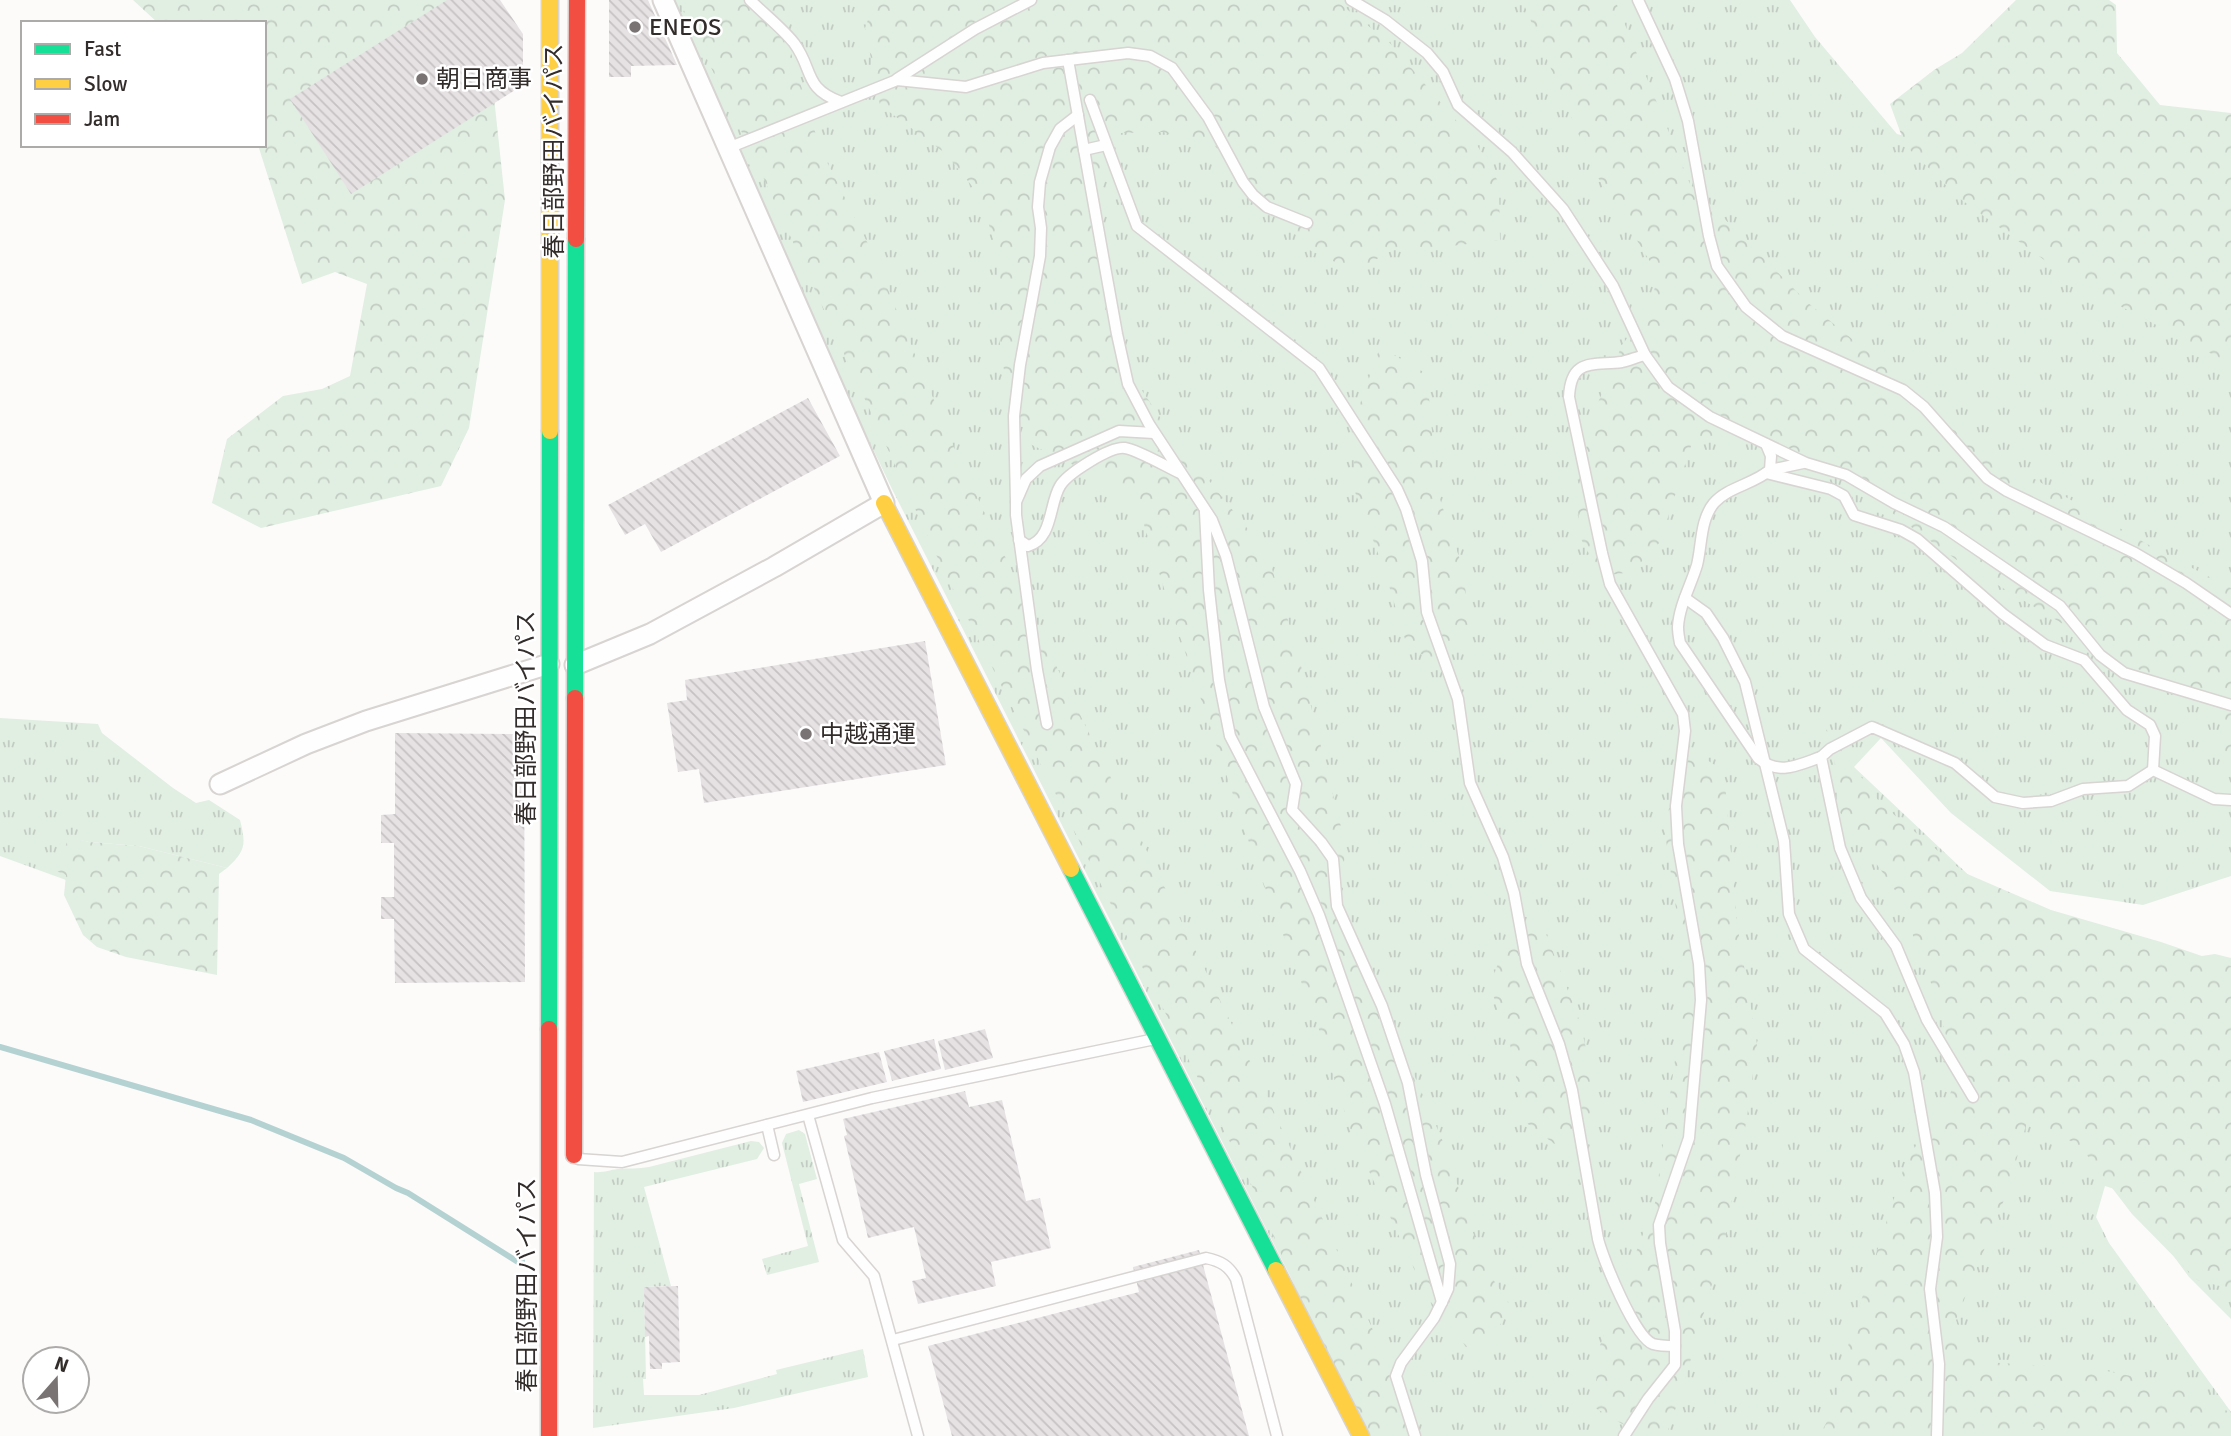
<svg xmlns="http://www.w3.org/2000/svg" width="2231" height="1436" font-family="Signika,'Noto Sans JP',sans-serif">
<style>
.grass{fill:url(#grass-tufts)}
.forest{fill:url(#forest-crowns)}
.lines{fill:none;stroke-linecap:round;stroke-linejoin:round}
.stream{stroke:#b5d2d2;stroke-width:6}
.building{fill:url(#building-back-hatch)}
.lane-casing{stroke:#d7d4d2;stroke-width:13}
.street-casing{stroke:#d7d4d2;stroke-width:23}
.fast-casing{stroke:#d7d4d2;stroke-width:19}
.slow-casing{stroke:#d7d4d2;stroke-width:19}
.jam-casing{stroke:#d7d4d2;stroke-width:19}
.lane{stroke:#fffefe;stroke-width:10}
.street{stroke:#fffefe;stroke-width:19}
.fast{stroke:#16e098;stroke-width:16}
.slow{stroke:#ffcf43;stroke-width:16}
.jam{stroke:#f24e42;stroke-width:16}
.poi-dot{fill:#797473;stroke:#fff;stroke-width:2.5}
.labels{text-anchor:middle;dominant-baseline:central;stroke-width:5;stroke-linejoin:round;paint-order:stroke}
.poi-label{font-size:24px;fill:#322c2a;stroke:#fff;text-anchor:start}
.street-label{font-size:24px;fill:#322c2a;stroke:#fff}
</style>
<defs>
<pattern id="grass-tufts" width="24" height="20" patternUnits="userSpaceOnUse" patternTransform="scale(1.75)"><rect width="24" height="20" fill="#e1eee2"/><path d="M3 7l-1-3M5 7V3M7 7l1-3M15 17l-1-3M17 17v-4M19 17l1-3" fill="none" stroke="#c2ccc2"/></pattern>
<pattern id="forest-crowns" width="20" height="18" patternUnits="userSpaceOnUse" patternTransform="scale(1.75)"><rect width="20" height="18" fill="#e1eee2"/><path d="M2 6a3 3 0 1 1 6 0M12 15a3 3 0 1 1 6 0" fill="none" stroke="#c2ccc2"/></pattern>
<pattern id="building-back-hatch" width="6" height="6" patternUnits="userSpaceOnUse" patternTransform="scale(1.75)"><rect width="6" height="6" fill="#e6e2e4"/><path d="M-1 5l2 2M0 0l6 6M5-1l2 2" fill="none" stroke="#c6c2c4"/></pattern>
</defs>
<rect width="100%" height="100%" fill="#fcfbfa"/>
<g class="grass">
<path d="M 673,0 L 1790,0 L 1815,37 L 1897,134 L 2231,217 L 2231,876 L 2143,905 L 2050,891 L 1951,813 L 1881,738 L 1854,767 L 2049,951 L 2109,970 L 2215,954 L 2231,958 L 2231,1319 L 2189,1277 L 2127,1193 L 2105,1186 L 2096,1217 L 2109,1243 L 2231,1412 L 2231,1436 L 1371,1436 L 892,489 L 835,369 Z"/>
<path d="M 0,718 L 98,724 L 102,733 L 173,788 L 196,803 L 209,800 L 240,820 C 246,844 246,851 227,868 L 139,846 L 89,842 L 69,838 L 57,871 L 67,874 L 66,880 L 0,856 Z"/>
<path d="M 799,1130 L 805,1134 L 817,1179 L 799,1184 L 819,1262 L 767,1275 L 762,1259 L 808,1246 L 782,1143 L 786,1134 Z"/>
<path d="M 751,1141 L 759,1142 L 764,1148 L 757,1159 L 644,1187 L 671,1286 L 644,1287 L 646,1379 L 643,1379 L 644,1395 L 699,1395 L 777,1374 L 776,1370 L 863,1349 L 868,1377 L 734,1408 L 593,1428 L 594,1172 C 603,1173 609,1170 618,1169 C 629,1168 639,1169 649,1167 Z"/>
</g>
<g class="forest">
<path d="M 133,0 L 488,0 L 490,60 L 505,200 L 469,428 L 441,486 L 261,528 L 212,503 L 227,439 L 283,396 L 322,389 L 350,376 L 367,284 L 335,272 L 302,284 L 258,145 L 264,145 L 264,23 L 158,23 Z"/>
<path d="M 679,0 L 785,0 L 791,53 L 820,148 L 874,256 L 951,441 L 1062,678 L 1265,1092 L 1421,1436 L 1359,1436 L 1252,1186 L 939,561 L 765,181 Z"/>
<path d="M 875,0 L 1335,0 L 1389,42 L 1477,145 L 1499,183 L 1500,240 L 1435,248 L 1400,246 L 1355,271 L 1311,251 L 1214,145 L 1163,132 L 1121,133 L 1099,197 L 1116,352 L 1170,432 L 1267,553 L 1296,646 L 1345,843 L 1342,908 L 1444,1144 L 1484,1266 L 1511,1306 L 1486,1349 L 1466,1347 L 1427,1297 L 1351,1132 L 1317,1023 L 1258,869 L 1168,601 L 1141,515 L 1111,483 L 1032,445 L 1008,396 L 997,325 L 997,253 L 981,197 L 945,153 L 880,105 L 865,28 Z"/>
<path d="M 1522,0 L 1615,0 L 1690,184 L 1807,302 L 1993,455 L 2161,552 L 2231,588 L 2231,770 L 2222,761 L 2222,719 L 1961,563 L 1834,471 L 1718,433 L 1691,446 L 1660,542 L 1632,572 L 1601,576 L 1581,539 L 1576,492 L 1595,410 L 1622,345 L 1646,313 L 1659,276 L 1594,171 Z"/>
<path d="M 2016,0 L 2109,0 L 2116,5 L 2117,53 L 2160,105 L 2231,113 L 2231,364 L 2076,283 L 1959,198 L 1905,145 L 1890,104 L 1934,70 L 1962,53 Z"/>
<path d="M 1380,347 L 1427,374 L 1437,490 L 1462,566 L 1471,630 L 1435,659 L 1408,649 L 1384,569 L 1355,492 L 1353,424 Z"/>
<path d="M 1826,729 L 1881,804 L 1965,873 L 2051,910 L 2161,942 L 2231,966 L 2231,1289 L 2197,1280 L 2132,1214 L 2080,1146 L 2028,1118 L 2008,1190 L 1956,1320 L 1964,1345 L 1984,1362 L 2097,1369 L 2180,1386 L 2231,1413 L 2231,1436 L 2066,1436 L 2031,1426 L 2002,1436 L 1819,1436 L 1834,1409 L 1852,1329 L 1907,1158 L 1946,1105 L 1956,1078 L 1937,999 L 1897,893 L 1839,811 L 1835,763 Z"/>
<path d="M 1687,747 L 1724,771 L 1737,924 L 1757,1044 L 1747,1117 L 1725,1238 L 1683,1387 L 1666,1436 C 1637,1436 1617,1421 1594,1407 L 1599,1348 L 1655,1203 L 1665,1130 L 1679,1032 L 1679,929 L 1664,826 Z"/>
<path d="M 69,837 L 89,842 L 139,846 L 227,868 L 219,874 L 217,975 L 126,957 L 97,947 L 83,935 L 64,895 L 66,875 L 56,871 Z"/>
<path d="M 1543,926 L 1580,1022 L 1594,1084 L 1593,1130 L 1561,1149 L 1524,1121 L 1510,1044 L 1490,986 L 1508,935 Z"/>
</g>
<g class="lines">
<path class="stream" d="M 0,1047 L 251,1120 L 344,1158 L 396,1188 L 408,1193 L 518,1262 L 522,1261"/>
</g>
<g class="building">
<path d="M 447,0 L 500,0 L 523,34 L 523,85 L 351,194 L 290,99 Z"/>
<path d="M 609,0 L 648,0 L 677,65 L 631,66 L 631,77 L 609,77 Z"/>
<path d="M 808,398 L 840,456 L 661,552 L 645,524 L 625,535 L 608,505 Z"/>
<path d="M 925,641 L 946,765 L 704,803 L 699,769 L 678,772 L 667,703 L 687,700 L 685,680 Z"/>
<path d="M 395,733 L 524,734 L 525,982 L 395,983 L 394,919 L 381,919 L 381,897 L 394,897 L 394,843 L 381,843 L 381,815 L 395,814 Z"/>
<path d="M 985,1029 L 993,1058 L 945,1070 L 938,1041 Z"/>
<path d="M 934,1039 L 941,1069 L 892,1081 L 884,1051 Z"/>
<path d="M 879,1052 L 887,1082 L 803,1102 L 796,1071 Z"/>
<path d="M 965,1091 L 969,1107 L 1002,1100 L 1026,1201 L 1040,1198 L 1051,1248 L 991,1262 L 996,1286 L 918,1304 L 912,1281 L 926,1278 L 914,1227 L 868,1238 L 844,1136 L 847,1135 L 843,1119 Z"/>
<path d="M 1199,1250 L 1249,1436 L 952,1436 L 928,1346 L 1139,1292 L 1133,1267 Z"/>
<path d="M 678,1286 L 680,1362 L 662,1363 L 662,1369 L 650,1369 L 649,1336 L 645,1337 L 644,1287 Z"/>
</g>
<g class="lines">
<g class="lane-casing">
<g id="lane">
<path d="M 750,0 C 764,14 782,28 794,43 C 814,70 803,88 841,102"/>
<path d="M 1351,0 L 1385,20 L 1427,53 L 1443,72 L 1458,105 L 1512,152 L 1563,209 L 1613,286 L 1645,355 L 1668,387 L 1710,417 L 1806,463 L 1846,475 L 1894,503 L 1944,527 L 2060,606 L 2100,655 L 2124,673 L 2231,705"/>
<path d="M 1638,0 L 1675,79 L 1688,121 L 1709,236 L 1717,266 L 1746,307 L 1782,336 L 1903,390 L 1924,407 L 1987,478 L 2007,491 L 2135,553 L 2186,583 L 2231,614"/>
<path d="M 1068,60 L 1117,334 L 1128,384 L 1149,424 L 1212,520 L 1226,556 L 1264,707 L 1296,784 L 1292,810 L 1321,842 L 1333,859 L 1337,906 L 1382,1006 L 1408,1083 L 1426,1175 L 1450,1264 L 1448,1289 L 1442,1302 L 1434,1318 L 1401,1363 L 1396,1376 L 1415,1436"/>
<path d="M 897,79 L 975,29 L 1031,0"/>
<path d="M 1090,100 L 1137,226 L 1319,368 L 1397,489 L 1406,509 L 1422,561 L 1427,612 L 1458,699 L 1470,783 L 1503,857 L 1514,893 L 1527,964 L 1559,1044 L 1572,1090 L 1598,1239 C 1603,1259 1635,1338 1653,1344 C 1660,1346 1669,1346 1675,1346"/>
<path d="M 728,148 L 897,80 L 966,87 L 1043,63 L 1128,53 L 1150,56 L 1172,68 L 1208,117 L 1243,182 L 1253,195 L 1267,207 L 1307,223"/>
<path d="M 1084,150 L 1106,145"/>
<path d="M 1766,444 L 1771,456 L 1770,470 C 1754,484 1728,487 1714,503 C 1700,520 1702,545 1697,565 C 1691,585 1679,606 1678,627 C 1678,632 1679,638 1680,643 L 1758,758 C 1779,776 1798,765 1821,757"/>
<path d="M 1770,470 L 1803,463"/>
<path d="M 1766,473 L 1831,489 L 1844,496 L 1854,515 L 1901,530 L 1917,539 L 2003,614 L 2045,645 L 2084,660 L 2127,710 L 2150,725 L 2155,736 L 2153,770"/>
<path d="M 1016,502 L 1014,416 L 1020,365 L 1040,256 L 1041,228 L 1038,207 L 1040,182 L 1050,147 L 1060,129 L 1078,115"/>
<path d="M 1205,512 L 1209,590 L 1219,680 L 1230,736 L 1300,871 L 1319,915 L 1385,1104 L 1442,1302"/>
<path d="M 1019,540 L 1028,546 C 1053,539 1049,504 1060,486 C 1067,474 1110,446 1125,448 C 1138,450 1167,467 1180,473"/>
<path d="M 1685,598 L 1706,613 L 1723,638 L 1745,682 L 1784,841 L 1789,914 L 1804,949 L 1885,1013 L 1904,1044 L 1914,1072 L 1935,1193 L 1937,1237 L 1930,1289 L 1939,1364 L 1937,1436"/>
<path d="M 1047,724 L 1037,670 L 1016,515 L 1016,502 L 1026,479 L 1040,466 L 1119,431 L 1154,433"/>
<path d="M 1973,1097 L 1927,1020 L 1896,946 L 1861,898 L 1840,848 L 1821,757 L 1830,749 L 1872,727 L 1955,763 L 1995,797 L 2023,803 L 2051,801 L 2083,789 L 2128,786 L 2153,770 L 2214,799 L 2231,800"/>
<path d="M 808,1115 L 843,1240 L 874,1276 L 918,1436"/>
<path d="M 767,1125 L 774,1155"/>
<path d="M 578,1159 L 622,1162 L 872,1098 L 1155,1039"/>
<path d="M 893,1340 L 1206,1258 C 1221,1261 1229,1266 1236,1279 L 1277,1436"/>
<path d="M 1624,1436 L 1648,1399 L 1675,1365 L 1675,1331 L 1660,1243 L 1659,1225 L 1689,1138 L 1701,1000 L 1699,964 L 1678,844 L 1676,806 L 1685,731 L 1683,714 L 1610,584 L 1602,553 L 1569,397 C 1571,357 1593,366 1622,362 C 1630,360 1637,357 1645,355"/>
</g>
</g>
<g class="street-casing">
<g id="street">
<path d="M 575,665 L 650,634 L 774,567 L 884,503 L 663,0"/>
<path d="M 220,784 L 306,744 L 366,721 L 549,664"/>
</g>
</g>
<g class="fast-casing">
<g id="fast">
<path d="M 575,698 L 576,239"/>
<path d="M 1071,869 L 1276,1270"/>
<path d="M 549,1029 L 550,431"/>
</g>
</g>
<g class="slow-casing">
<g id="slow">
<path d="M 550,431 L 550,0"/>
<path d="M 884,503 L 1071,869"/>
<path d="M 1276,1270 L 1361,1436"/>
</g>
</g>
<g class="jam-casing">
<g id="jam">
<path d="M 576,239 L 577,0"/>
<path d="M 574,1155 L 575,698"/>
<path d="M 549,1436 L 549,1029"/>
</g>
</g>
<use href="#lane" class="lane"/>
<use href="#street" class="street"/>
<use href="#fast" class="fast"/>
<use href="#slow" class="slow"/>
<use href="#jam" class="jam"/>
</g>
<g class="poi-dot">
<circle cx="635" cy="27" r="7"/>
<circle cx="422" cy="79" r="7"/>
<circle cx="806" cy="734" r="7"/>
</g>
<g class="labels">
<g class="poi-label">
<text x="649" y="27">ENEOS</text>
<text x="436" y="79">朝日商事</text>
<text x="820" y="734">中越通運</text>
</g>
<g class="street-label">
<text transform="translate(554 151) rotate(-90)">春日部野田バイパス</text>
<text transform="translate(526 718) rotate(-90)">春日部野田バイパス</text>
<text transform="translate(527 1285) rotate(-90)">春日部野田バイパス</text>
</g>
</g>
<rect x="21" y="21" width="245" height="126" fill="#ffffff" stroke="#adabaa" stroke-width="2"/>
<rect x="35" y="44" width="35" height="10" fill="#16e098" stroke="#adabaa" stroke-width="2"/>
<text x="84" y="56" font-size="21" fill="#322c2a">Fast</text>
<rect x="35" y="79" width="35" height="10" fill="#ffcf43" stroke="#adabaa" stroke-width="2"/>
<text x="84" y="91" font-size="21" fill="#322c2a">Slow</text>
<rect x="35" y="114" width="35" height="10" fill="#f24e42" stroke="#adabaa" stroke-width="2"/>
<text x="84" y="126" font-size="21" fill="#322c2a">Jam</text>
<g transform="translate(56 1380) rotate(20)"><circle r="33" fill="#ffffff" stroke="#adabaa" stroke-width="2"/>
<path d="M0-5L12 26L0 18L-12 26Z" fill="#797473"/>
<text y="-10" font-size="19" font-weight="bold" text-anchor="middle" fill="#322c2a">N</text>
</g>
</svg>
